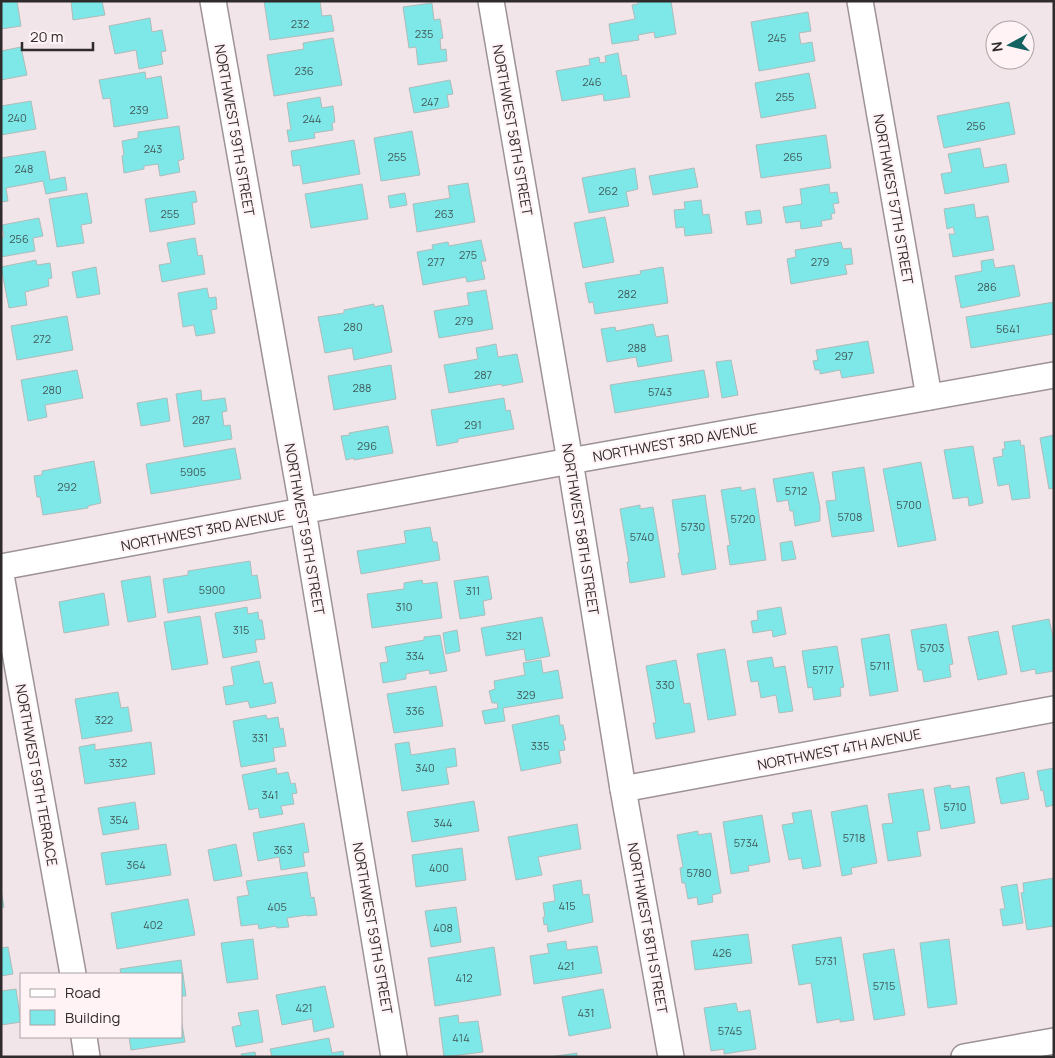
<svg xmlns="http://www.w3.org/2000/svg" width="1055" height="1058" font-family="Manrope,sans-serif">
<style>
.building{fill:#7de8e7;stroke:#afbcbb}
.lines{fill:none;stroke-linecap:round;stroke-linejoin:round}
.minor-casing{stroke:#9d9295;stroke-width:28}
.minor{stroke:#fff;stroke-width:25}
.labels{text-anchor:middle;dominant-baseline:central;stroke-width:4.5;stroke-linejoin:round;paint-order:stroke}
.number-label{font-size:11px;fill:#425a5b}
.street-label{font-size:14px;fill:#2f2b2c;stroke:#fff3f6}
</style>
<rect width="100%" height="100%" fill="#f2e5e9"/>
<g class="building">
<path d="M 1,1 L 17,1 L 21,26 L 1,29 Z"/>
<path d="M 71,1 L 102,1 L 105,15 L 73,20 Z"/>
<path d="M 264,1 L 320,1 L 322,16 L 331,15 L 334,31 L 270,40 Z"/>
<path d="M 638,1 L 671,1 L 676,34 L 655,38 L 654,32 L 638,35 L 639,40 L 612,44 L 609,24 L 635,19 L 632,5 L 638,4 Z"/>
<path d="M 432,3 L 434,20 L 440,19 L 443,38 L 440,39 L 441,50 L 446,49 L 447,61 L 418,65 L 416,47 L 409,48 L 403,7 Z"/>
<path d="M 808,12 L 811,31 L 799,33 L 801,44 L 812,42 L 815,61 L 759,71 L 751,22 Z"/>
<path d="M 150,18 L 152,32 L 162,30 L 166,51 L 161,52 L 163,64 L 139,69 L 136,50 L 115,54 L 109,26 Z"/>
<path d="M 333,38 L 342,85 L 274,96 L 267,55 L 304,49 L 303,43 Z"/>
<path d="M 21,47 L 27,75 L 1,80 L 1,51 Z"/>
<path d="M 618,53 L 622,76 L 626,75 L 630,97 L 604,101 L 603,94 L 562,101 L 556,71 L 590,65 L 589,59 L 599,57 L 600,63 L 606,62 L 605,56 Z"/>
<path d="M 145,72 L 146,79 L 161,76 L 168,118 L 114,127 L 110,98 L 103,99 L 99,80 Z"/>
<path d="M 809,73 L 816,108 L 761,118 L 755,83 Z"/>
<path d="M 450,80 L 453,94 L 447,95 L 449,107 L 414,113 L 409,88 Z"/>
<path d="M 320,97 L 322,108 L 333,106 L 335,122 L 332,123 L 333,130 L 314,133 L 315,138 L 289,142 L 287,130 L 291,130 L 287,103 Z"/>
<path d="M 31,101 L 36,129 L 1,135 L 1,106 Z"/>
<path d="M 1009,102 L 1015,134 L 944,148 L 937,116 Z"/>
<path d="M 179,126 L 184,159 L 178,161 L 180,172 L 160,176 L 158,164 L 144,166 L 144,169 L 124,173 L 122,156 L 124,155 L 122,141 L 138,138 L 138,132 Z"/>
<path d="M 412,131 L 420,175 L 381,181 L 374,138 Z"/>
<path d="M 826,135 L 831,168 L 761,178 L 756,145 Z"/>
<path d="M 354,140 L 360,174 L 303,184 L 300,165 L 293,166 L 291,151 Z"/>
<path d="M 980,148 L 984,168 L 1006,164 L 1009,182 L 945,194 L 941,174 L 952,172 L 948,154 Z"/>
<path d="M 45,151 L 50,180 L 65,177 L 67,190 L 46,194 L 43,181 L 6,188 L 8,201 L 1,202 L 1,158 Z"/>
<path d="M 635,168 L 638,189 L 626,192 L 629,206 L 589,213 L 582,178 Z"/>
<path d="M 694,168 L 698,187 L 653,195 L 649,176 Z"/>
<path d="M 468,183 L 475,222 L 417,232 L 413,204 L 450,198 L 448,186 Z"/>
<path d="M 362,184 L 368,219 L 311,228 L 305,194 Z"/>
<path d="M 829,184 L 830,193 L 837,192 L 839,203 L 833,204 L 835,213 L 831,214 L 832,219 L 821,221 L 822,226 L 801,229 L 800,221 L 786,223 L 783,207 L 802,204 L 800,189 Z"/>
<path d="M 195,191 L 197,202 L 192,203 L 195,224 L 150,232 L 145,199 Z"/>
<path d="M 87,193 L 92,223 L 81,225 L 84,243 L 57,247 L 49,199 Z"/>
<path d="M 405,193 L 407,205 L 390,208 L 388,196 Z"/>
<path d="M 701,200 L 703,215 L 709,214 L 712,233 L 685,236 L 684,227 L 676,228 L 674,210 L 685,209 L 684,202 Z"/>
<path d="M 974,204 L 976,218 L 988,216 L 994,250 L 953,257 L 949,234 L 955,234 L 953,227 L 947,229 L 944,209 Z"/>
<path d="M 760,210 L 762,223 L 747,225 L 745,212 Z"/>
<path d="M 605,217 L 614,262 L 583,268 L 574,223 Z"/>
<path d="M 39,218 L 43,236 L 33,238 L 35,251 L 1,257 L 1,237 L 4,237 L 2,225 Z"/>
<path d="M 195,238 L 198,256 L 202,255 L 205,274 L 162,282 L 159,265 L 171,263 L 167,243 Z"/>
<path d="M 481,240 L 486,261 L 481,261 L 485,279 L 467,282 L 466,277 L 423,285 L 417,252 L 433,249 L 432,245 L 448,242 L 449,246 Z"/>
<path d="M 841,242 L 843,249 L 851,248 L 853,264 L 845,265 L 847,274 L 791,284 L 787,259 L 796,257 L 795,250 Z"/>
<path d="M 993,259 L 995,268 L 1014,265 L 1020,296 L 961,308 L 955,276 L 982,271 L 981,261 Z"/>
<path d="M 36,260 L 37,265 L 50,263 L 52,278 L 48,279 L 49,286 L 25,292 L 27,305 L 9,308 L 1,267 Z"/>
<path d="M 96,267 L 100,294 L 77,298 L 72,272 Z"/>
<path d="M 663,267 L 668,303 L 595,314 L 593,302 L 589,303 L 585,283 L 641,274 L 640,271 Z"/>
<path d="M 207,288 L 209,298 L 216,297 L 217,309 L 211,310 L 215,333 L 196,336 L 194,325 L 183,327 L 178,293 Z"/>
<path d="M 486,290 L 493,329 L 439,338 L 434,311 L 469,305 L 467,293 Z"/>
<path d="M 1054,302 L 1054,334 L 971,348 L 966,317 Z"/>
<path d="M 374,304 L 374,307 L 383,305 L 392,352 L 354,360 L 352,348 L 325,353 L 318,317 L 344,313 L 344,310 Z"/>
<path d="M 67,316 L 73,350 L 17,360 L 11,326 Z"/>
<path d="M 653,324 L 656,337 L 668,335 L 672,361 L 638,367 L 636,357 L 607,362 L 601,329 L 615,327 L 616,331 Z"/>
<path d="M 868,341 L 874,373 L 842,378 L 840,370 L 820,374 L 820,370 L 815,370 L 813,361 L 818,360 L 816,350 Z"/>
<path d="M 496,344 L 498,357 L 517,354 L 523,382 L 502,386 L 502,384 L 449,393 L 444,365 L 478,359 L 476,348 Z"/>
<path d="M 731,360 L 738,395 L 722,398 L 716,362 Z"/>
<path d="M 391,365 L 396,399 L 334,410 L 328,376 Z"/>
<path d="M 77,370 L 83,398 L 45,405 L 47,417 L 28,421 L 21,380 Z"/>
<path d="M 704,370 L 709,397 L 615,413 L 610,385 Z"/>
<path d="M 201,390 L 202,401 L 225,398 L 227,411 L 222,412 L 224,426 L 230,425 L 232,439 L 184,447 L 176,394 Z"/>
<path d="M 167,398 L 170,421 L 141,426 L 137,403 Z"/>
<path d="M 504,398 L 506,411 L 510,410 L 514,429 L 458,439 L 458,442 L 437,446 L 431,410 Z"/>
<path d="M 388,426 L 393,453 L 354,460 L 354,458 L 346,460 L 341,436 L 350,435 L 349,433 Z"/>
<path d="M 1054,435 L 1054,488 L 1049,489 L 1040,438 Z"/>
<path d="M 1020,440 L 1021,446 L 1024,445 L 1030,498 L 1012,500 L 1009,484 L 998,486 L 993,458 L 1003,456 L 1002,449 L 1005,449 L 1004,442 Z"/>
<path d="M 973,446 L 983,503 L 969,506 L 968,497 L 953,499 L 944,450 Z"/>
<path d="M 235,448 L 241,479 L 151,494 L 146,464 Z"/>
<path d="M 94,461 L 101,503 L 88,506 L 88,508 L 43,515 L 40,497 L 37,497 L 34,476 L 42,475 L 42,471 Z"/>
<path d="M 921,462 L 936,540 L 898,547 L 883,469 Z"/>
<path d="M 864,467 L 874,531 L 832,537 L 826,501 L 836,500 L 832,472 Z"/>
<path d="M 813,472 L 820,507 L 820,521 L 795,526 L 793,511 L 790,511 L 788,500 L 777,502 L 773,479 Z"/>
<path d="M 741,487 L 741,491 L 755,488 L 766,560 L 730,565 L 727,546 L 730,545 L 721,490 Z"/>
<path d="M 705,495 L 716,569 L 682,575 L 678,553 L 680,553 L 672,500 Z"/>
<path d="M 640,505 L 640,509 L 653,507 L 665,577 L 630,583 L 627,562 L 629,562 L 620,509 Z"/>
<path d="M 430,527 L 433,542 L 437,542 L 440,560 L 361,574 L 357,551 L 406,543 L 404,531 Z"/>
<path d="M 792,541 L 796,559 L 782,561 L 780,543 Z"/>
<path d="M 250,561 L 252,576 L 257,575 L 261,598 L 168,613 L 163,579 L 188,575 L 188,571 Z"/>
<path d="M 150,576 L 156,617 L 128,622 L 121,581 Z"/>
<path d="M 488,576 L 492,599 L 483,601 L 485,615 L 460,619 L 454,581 Z"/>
<path d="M 422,580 L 423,584 L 437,582 L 442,618 L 372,628 L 367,594 L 404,589 L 404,583 Z"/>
<path d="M 104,593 L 109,625 L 64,633 L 59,602 Z"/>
<path d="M 247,607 L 248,614 L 258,612 L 259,620 L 262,620 L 265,639 L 255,640 L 257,652 L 223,658 L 215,613 Z"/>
<path d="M 781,607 L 786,634 L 773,637 L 772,630 L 753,633 L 751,621 L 758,620 L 757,611 Z"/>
<path d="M 200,616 L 208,664 L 172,670 L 164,622 Z"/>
<path d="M 542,617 L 550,656 L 526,661 L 524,649 L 486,656 L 481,628 Z"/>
<path d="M 1049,619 L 1054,642 L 1054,671 L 1036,674 L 1035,669 L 1021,672 L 1012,626 Z"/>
<path d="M 946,624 L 953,664 L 949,665 L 951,677 L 924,682 L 922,670 L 918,670 L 911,630 Z"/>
<path d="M 457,630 L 460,651 L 446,654 L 443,633 Z"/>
<path d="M 998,631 L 1007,674 L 978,680 L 968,637 Z"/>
<path d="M 889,634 L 898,691 L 870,696 L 861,639 Z"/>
<path d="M 440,635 L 447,671 L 430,674 L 429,670 L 406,674 L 406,679 L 383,683 L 380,663 L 388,662 L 385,647 L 424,640 L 424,637 Z"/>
<path d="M 837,646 L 844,687 L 840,688 L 841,696 L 814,700 L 812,687 L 808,688 L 802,651 Z"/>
<path d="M 725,649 L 736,715 L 708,720 L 697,654 Z"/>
<path d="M 772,657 L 774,668 L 785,666 L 793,711 L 779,713 L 776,695 L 761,698 L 758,681 L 751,682 L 747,661 Z"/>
<path d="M 541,660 L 543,673 L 558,670 L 563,698 L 503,708 L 505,721 L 485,724 L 482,711 L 498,708 L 497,703 L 492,703 L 489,691 L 495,689 L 494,681 L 525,675 L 523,663 Z"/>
<path d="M 676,660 L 684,704 L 690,703 L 695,732 L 656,739 L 653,723 L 656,723 L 646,666 Z"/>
<path d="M 259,661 L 264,684 L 272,682 L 276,703 L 250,708 L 248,701 L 226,705 L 223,687 L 234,685 L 231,667 Z"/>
<path d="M 436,686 L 443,726 L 394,733 L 387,694 Z"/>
<path d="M 118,692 L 121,708 L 128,707 L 132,731 L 82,739 L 75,699 Z"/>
<path d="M 266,715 L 267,719 L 278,717 L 280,729 L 283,728 L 286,746 L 273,748 L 275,761 L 241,767 L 233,721 Z"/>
<path d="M 559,715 L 560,725 L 563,725 L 566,740 L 563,740 L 565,750 L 559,751 L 561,763 L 521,771 L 512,725 Z"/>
<path d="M 151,742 L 155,774 L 85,784 L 79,747 L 95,744 L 95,750 Z"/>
<path d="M 409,742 L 411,755 L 455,748 L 457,766 L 446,768 L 449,784 L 402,791 L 395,744 Z"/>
<path d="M 276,768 L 277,774 L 288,772 L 291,784 L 295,783 L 297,793 L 292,794 L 294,804 L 281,806 L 283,814 L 260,818 L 258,808 L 249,810 L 242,775 Z"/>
<path d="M 1054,768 L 1054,805 L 1046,807 L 1043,790 L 1041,791 L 1037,771 Z"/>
<path d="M 1024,772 L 1029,799 L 1001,804 L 996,778 Z"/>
<path d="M 950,785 L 951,789 L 969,786 L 975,823 L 941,829 L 934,788 Z"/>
<path d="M 923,789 L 930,830 L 917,832 L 921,856 L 888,861 L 882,824 L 893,823 L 888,794 Z"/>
<path d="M 474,801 L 479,831 L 412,842 L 407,812 Z"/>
<path d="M 135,802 L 139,829 L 103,835 L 98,808 Z"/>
<path d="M 867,805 L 877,863 L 851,868 L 852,874 L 842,876 L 831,812 Z"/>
<path d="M 811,810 L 821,866 L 803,869 L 801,858 L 789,860 L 782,825 L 794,823 L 792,813 Z"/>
<path d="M 762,815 L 770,862 L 748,866 L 749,871 L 731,874 L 723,822 Z"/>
<path d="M 304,823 L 309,852 L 303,853 L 305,866 L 281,870 L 279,857 L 258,861 L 253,833 Z"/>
<path d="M 577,824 L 581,849 L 538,857 L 542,875 L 516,880 L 508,837 Z"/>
<path d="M 698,831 L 698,835 L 711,833 L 721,893 L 712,895 L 713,902 L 698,905 L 697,897 L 688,899 L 685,883 L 682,883 L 680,868 L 683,867 L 677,835 Z"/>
<path d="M 166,844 L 171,875 L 106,885 L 101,853 Z"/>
<path d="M 236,844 L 242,876 L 214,881 L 208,850 Z"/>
<path d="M 462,848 L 466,880 L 416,887 L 412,855 Z"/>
<path d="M 307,872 L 311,898 L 314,897 L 317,915 L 307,916 L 307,915 L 287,918 L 289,927 L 277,928 L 276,926 L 259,929 L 258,924 L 241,926 L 237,897 L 249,895 L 246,881 Z"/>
<path d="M 1054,878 L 1054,926 L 1027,930 L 1021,893 L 1024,892 L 1023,883 Z"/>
<path d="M 581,880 L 583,895 L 589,894 L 593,922 L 548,932 L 547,924 L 544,925 L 543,917 L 545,917 L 543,903 L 555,901 L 553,885 Z"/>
<path d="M 1017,884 L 1023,923 L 1003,926 L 1000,909 L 1005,909 L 1001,887 Z"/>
<path d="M 1,890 L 4,907 L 1,908 Z"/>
<path d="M 188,899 L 195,935 L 117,949 L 111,913 Z"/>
<path d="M 456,907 L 461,942 L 431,947 L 425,911 Z"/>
<path d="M 748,934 L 752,963 L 695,970 L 691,941 Z"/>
<path d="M 841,937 L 854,1020 L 840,1022 L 840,1019 L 817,1023 L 811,983 L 799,985 L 792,945 Z"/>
<path d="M 253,939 L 258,979 L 227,983 L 221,943 Z"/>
<path d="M 949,939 L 957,1004 L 928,1008 L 920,943 Z"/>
<path d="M 566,941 L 567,950 L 597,946 L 602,973 L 534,984 L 530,956 L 549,953 L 547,944 Z"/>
<path d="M 8,947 L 13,974 L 1,976 L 1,948 Z"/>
<path d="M 494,947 L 501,995 L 435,1006 L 428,958 Z"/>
<path d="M 894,949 L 905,1015 L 874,1020 L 863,954 Z"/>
<path d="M 181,960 L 186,996 L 181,996 L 181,974 L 121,974 L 120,969 Z"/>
<path d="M 325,986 L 334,1027 L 314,1032 L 312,1019 L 282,1025 L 276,995 Z"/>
<path d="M 16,989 L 21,1022 L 1,1025 L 1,991 Z"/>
<path d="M 603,989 L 611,1028 L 569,1036 L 562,997 Z"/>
<path d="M 736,1003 L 738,1012 L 750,1010 L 756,1049 L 724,1054 L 724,1049 L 711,1051 L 704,1008 Z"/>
<path d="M 258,1010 L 263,1042 L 236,1047 L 232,1027 L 241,1025 L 238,1013 Z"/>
<path d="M 458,1015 L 459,1023 L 478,1021 L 483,1052 L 444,1057 L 439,1018 Z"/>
<path d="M 181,1019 L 185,1042 L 131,1050 L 129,1037 L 181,1037 Z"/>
<path d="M 329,1038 L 332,1053 L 343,1051 L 344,1057 L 272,1057 L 270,1049 Z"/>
<path d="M 255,1052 L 256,1057 L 242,1057 L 241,1054 Z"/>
<path d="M 577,1053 L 577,1057 L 549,1057 Z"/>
</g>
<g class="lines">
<g class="minor-casing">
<g id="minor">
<path d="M 213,1 L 303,511 L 394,1057"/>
<path d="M 491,1 L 570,461 L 623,789 L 671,1057"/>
<path d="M 860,1 L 929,397"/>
<path d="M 1,567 L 570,461 L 1054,375"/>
<path d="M 1,575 L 73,974"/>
<path d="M 623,789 L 1054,709"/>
<path d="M 84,1037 L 87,1057"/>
<path d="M 964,1057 L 1054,1041"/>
</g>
</g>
<use href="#minor" class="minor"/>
</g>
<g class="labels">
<g class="number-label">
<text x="300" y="23">232</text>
<text x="424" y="33">235</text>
<text x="777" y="37">245</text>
<text x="304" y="70">236</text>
<text x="592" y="81">246</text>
<text x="785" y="96">255</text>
<text x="430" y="101">247</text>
<text x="139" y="109">239</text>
<text x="17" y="117">240</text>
<text x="312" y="118">244</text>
<text x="976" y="125">256</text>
<text x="153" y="148">243</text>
<text x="397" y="156">255</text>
<text x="793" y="156">265</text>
<text x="24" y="168">248</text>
<text x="608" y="190">262</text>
<text x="170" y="213">255</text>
<text x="444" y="213">263</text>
<text x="19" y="238">256</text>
<text x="468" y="254">275</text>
<text x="436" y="261">277</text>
<text x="820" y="261">279</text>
<text x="987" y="286">286</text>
<text x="627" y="293">282</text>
<text x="464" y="320">279</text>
<text x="353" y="326">280</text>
<text x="1008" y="328">5641</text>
<text x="42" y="338">272</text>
<text x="637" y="347">288</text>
<text x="844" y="355">297</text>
<text x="483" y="374">287</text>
<text x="362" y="387">288</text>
<text x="52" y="389">280</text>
<text x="660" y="391">5743</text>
<text x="201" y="419">287</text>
<text x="473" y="424">291</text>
<text x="367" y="445">296</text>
<text x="193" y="471">5905</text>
<text x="67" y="486">292</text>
<text x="796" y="490">5712</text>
<text x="909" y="504">5700</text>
<text x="850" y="516">5708</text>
<text x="743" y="518">5720</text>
<text x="693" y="526">5730</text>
<text x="642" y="536">5740</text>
<text x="212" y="589">5900</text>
<text x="473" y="590">311</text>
<text x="404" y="606">310</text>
<text x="241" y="629">315</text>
<text x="514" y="635">321</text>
<text x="932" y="647">5703</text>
<text x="415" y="655">334</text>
<text x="880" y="665">5711</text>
<text x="823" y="669">5717</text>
<text x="665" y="684">330</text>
<text x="526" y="694">329</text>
<text x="415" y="710">336</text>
<text x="104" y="719">322</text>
<text x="260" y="737">331</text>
<text x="540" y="745">335</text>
<text x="118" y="762">332</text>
<text x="425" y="767">340</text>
<text x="270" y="794">341</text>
<text x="955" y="806">5710</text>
<text x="119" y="819">354</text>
<text x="443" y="822">344</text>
<text x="854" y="837">5718</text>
<text x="746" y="842">5734</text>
<text x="283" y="849">363</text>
<text x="136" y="864">364</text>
<text x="439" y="867">400</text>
<text x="699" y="872">5780</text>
<text x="567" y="905">415</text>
<text x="277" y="906">405</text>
<text x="153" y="924">402</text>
<text x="443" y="927">408</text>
<text x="722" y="952">426</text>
<text x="826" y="960">5731</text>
<text x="566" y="965">421</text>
<text x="464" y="977">412</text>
<text x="884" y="985">5715</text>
<text x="304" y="1007">421</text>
<text x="586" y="1012">431</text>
<text x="730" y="1030">5745</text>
<text x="461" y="1037">414</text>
</g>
<g class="street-label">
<text transform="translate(235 130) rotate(80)">NORTHWEST 59TH STREET</text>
<text transform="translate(513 130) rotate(80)">NORTHWEST 58TH STREET</text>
<text transform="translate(894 199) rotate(80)">NORTHWEST 57TH STREET</text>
<text transform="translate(675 442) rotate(-10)">NORTHWEST 3RD AVENUE</text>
<text transform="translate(305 529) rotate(80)">NORTHWEST 59TH STREET</text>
<text transform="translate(581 529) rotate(81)">NORTHWEST 58TH STREET</text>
<text transform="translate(203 530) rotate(-11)">NORTHWEST 3RD AVENUE</text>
<text transform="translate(839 749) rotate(-11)">NORTHWEST 4TH AVENUE</text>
<text transform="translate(37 775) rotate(80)">NORTHWEST 59TH TERRACE</text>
<text transform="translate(373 928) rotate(80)">NORTHWEST 59TH STREET</text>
<text transform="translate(648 928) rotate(80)">NORTHWEST 58TH STREET</text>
</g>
</g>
<rect width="1055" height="1058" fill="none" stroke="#2f2b2c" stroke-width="5"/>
<rect x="20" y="973" width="162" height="65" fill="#fff3f6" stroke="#aca3a5"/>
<rect x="30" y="989" width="25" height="8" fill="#ffffff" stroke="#aca3a5"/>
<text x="65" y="998" font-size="15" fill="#2f2b2c">Road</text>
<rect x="30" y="1010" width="25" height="15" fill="#7de8e7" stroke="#aca3a5"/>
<text x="65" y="1023" font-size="15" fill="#2f2b2c">Building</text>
<g transform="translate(1010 45) rotate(262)"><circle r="24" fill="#fff3f6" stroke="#aca3a5"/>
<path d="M0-4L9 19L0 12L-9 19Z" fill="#126262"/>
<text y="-8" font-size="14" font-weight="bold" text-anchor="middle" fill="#2f2b2c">N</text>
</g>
<path d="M22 42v8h71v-8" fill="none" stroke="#2f2b2c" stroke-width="2.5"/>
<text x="30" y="42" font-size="15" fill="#2f2b2c" stroke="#fff3f6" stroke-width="4" paint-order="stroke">20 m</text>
</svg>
